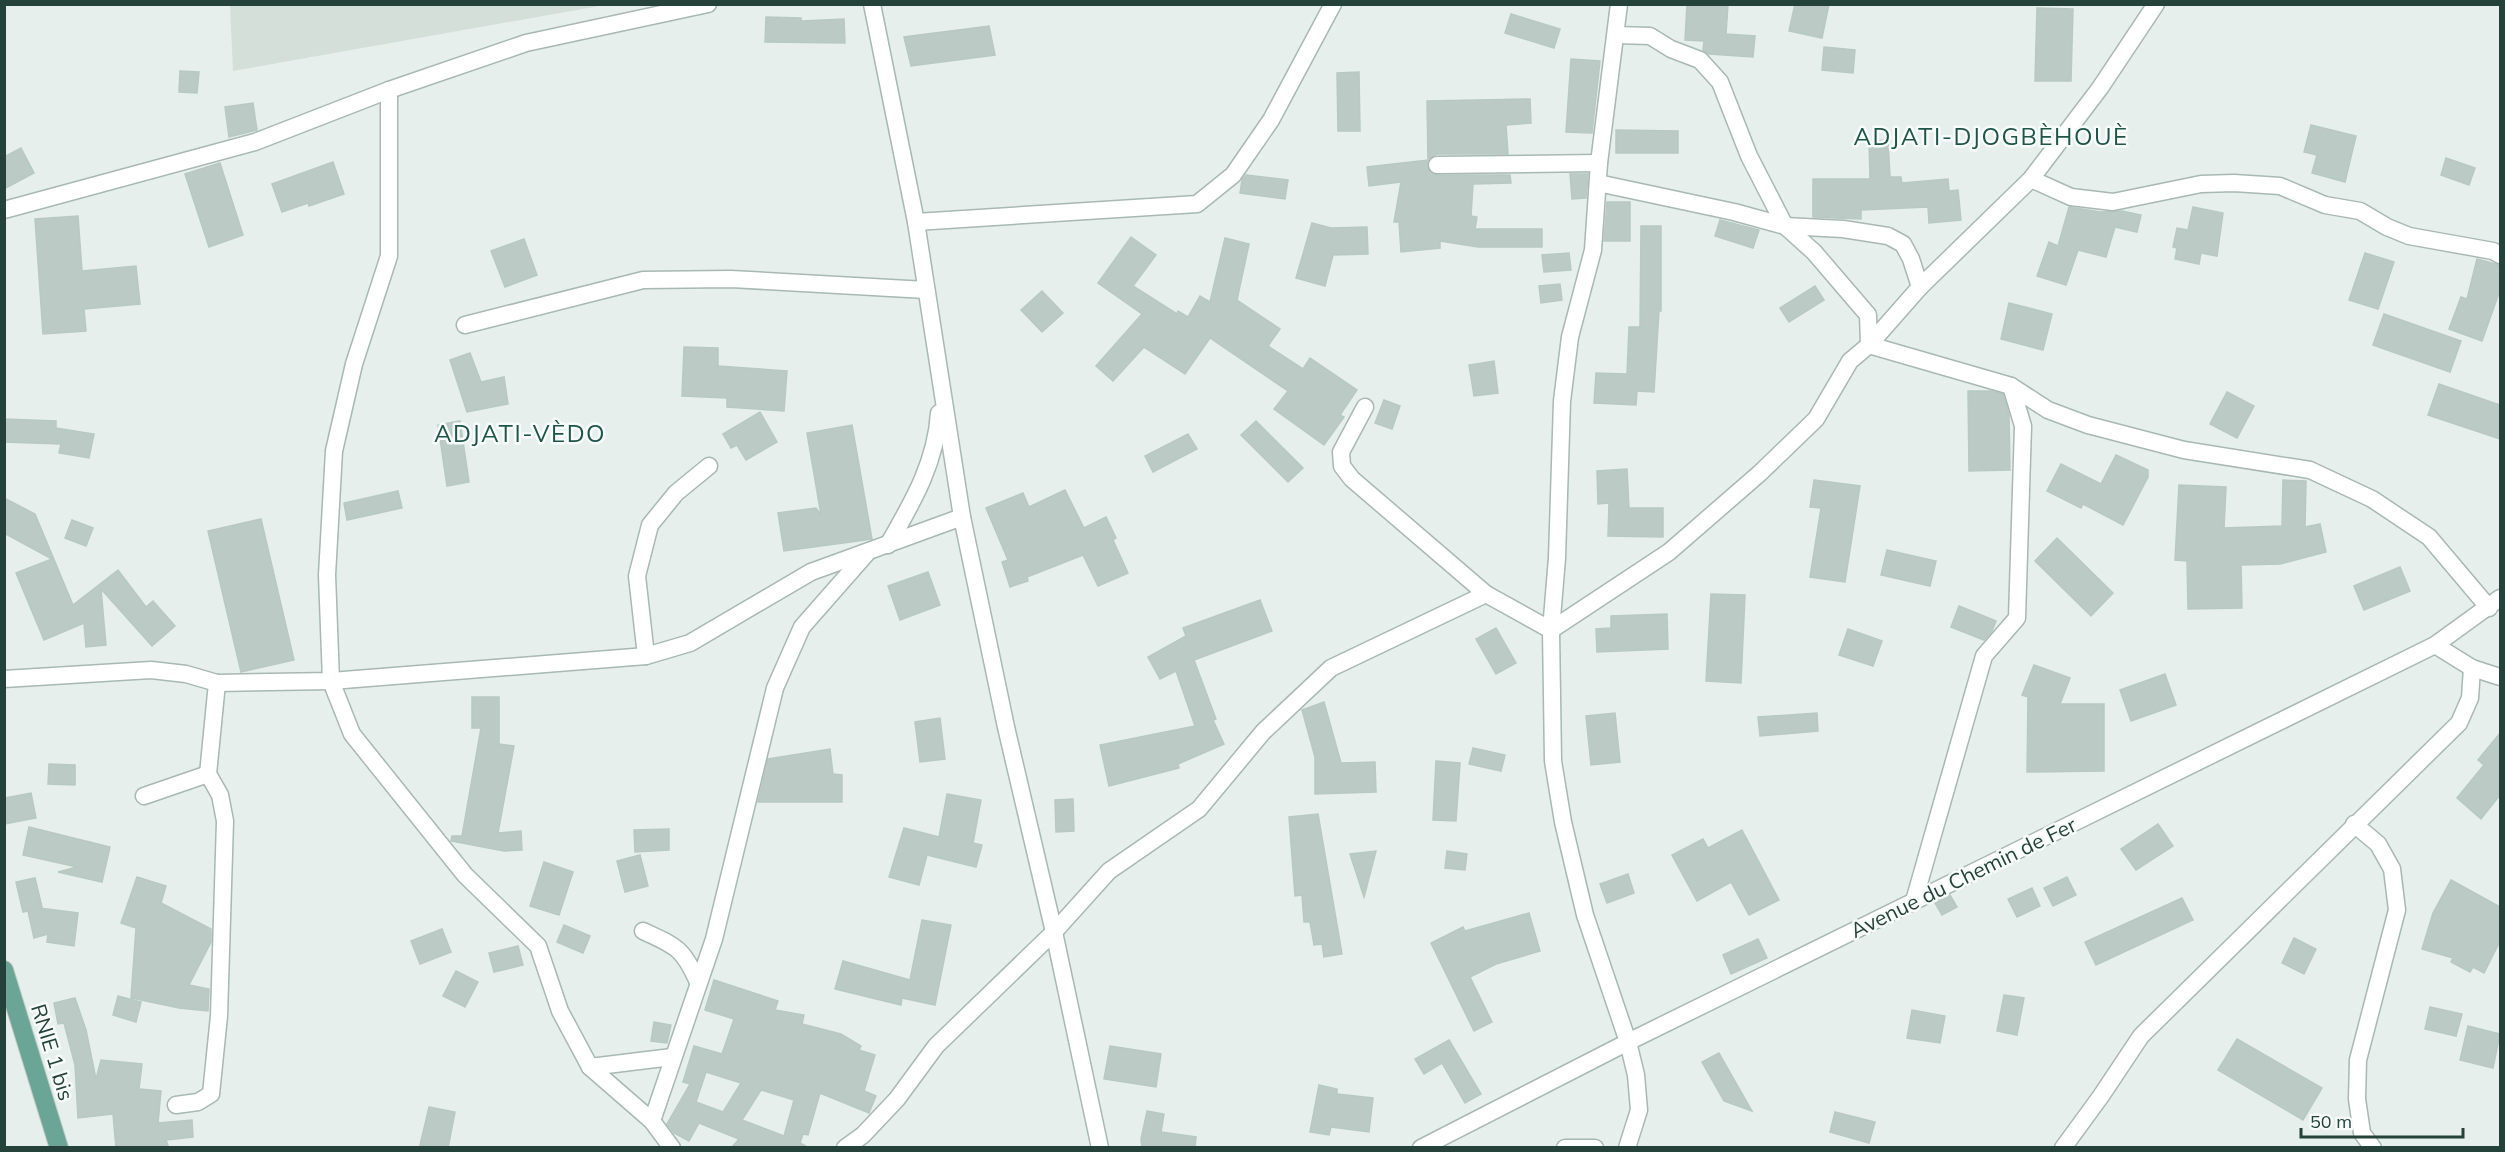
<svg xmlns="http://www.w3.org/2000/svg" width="2505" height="1152" font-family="Mulish,sans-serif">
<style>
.built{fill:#d4dfda}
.building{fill:#bbcac4;stroke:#b8c9c2;stroke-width:1.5;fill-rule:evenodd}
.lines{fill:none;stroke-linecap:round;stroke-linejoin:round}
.street-casing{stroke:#a8b8b2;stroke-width:19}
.primary-casing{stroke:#c2cac8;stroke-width:20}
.street{stroke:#fff;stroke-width:16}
.primary{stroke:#6aa596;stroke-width:18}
.labels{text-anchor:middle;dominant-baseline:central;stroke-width:5;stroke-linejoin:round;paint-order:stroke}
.street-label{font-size:21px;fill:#24423a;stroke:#f7fbf9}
.quarter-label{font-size:24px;letter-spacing:1.5px;fill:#1f5548;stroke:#f7fbf9}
</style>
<rect width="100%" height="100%" fill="#e6efeb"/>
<path class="built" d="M 230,5 L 230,4 L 605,5 L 233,71 Z"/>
<g class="building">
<path d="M 1687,4 L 1728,4 L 1726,34 L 1755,36 L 1753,57 L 1709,54 L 1703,50 L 1704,41 L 1685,40 Z"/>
<path d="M 1795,4 L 1829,4 L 1822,38 L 1789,31 Z"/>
<path d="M 2037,8 L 2073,9 L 2071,81 L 2035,81 Z"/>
<path d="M 1511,14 L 1560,29 L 1554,48 L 1505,33 Z"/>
<path d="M 766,17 L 801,18 L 801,21 L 844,19 L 845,43 L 765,42 Z"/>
<path d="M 989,26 L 995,55 L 911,66 L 904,37 Z"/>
<path d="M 1824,47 L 1855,50 L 1853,73 L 1822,70 Z"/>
<path d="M 1571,59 L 1600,61 L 1592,133 L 1566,132 Z"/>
<path d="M 180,71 L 199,72 L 197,93 L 179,92 Z"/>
<path d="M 1359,72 L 1360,131 L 1338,131 L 1337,73 Z"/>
<path d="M 1530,99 L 1531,123 L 1506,125 L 1508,154 L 1437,154 L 1428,159 L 1427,101 Z"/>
<path d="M 253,103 L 257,130 L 229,137 L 225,107 Z"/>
<path d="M 2311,125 L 2356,136 L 2345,182 L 2312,173 L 2317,155 L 2304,152 Z"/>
<path d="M 1616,130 L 1678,131 L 1678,153 L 1616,153 Z"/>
<path d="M 1888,140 L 1890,177 L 1901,177 L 1902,183 L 1948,179 L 1949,191 L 1958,190 L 1961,220 L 1929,223 L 1928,207 L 1861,210 L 1861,219 L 1813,217 L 1813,179 L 1870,179 L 1869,141 Z"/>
<path d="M 21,148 L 34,173 L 4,189 L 4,157 Z"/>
<path d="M 2446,158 L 2475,168 L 2469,185 L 2441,175 Z"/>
<path d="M 1428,160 L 1428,170 L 1437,175 L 1510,175 L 1511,183 L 1473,184 L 1471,216 L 1477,217 L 1475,229 L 1542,229 L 1542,247 L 1478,247 L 1440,241 L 1440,248 L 1401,252 L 1399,222 L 1394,222 L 1401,182 L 1369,186 L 1367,167 Z"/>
<path d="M 333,162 L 344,194 L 309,206 L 308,203 L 282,212 L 272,184 Z"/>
<path d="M 220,163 L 243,235 L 209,247 L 185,174 Z"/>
<path d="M 1570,174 L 1588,174 L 1586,198 L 1572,199 Z"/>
<path d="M 1246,175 L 1288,180 L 1285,199 L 1240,193 L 1242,180 Z"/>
<path d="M 1607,202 L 1630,202 L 1630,241 L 1604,241 Z"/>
<path d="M 2069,207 L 2101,212 L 2122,211 L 2141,215 L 2137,232 L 2115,227 L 2106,257 L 2078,250 L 2066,285 L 2037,276 L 2049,242 L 2058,246 Z"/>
<path d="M 2193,207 L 2223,213 L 2217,256 L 2201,253 L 2199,264 L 2175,259 L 2177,248 L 2173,247 L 2177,228 L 2188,230 Z"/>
<path d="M 78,216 L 82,271 L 136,266 L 140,304 L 84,309 L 86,331 L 43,334 L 35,219 Z"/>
<path d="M 1720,220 L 1759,230 L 1753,248 L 1715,236 Z"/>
<path d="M 1312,223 L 1331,228 L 1367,227 L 1368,254 L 1333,255 L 1325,286 L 1296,278 Z"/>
<path d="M 1641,226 L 1661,226 L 1661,311 L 1659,311 L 1654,392 L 1637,391 L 1636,405 L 1594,403 L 1596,373 L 1627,374 L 1629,327 L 1640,327 Z"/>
<path d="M 1131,237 L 1156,255 L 1133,286 L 1177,314 L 1178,311 L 1188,317 L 1200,296 L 1210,302 L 1225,238 L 1249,244 L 1237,300 L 1280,329 L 1268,346 L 1303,369 L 1310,358 L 1357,390 L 1340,415 L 1344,417 L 1324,445 L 1274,409 L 1288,391 L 1210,338 L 1185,374 L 1144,347 L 1113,381 L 1096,366 L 1142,314 L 1098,283 Z"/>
<path d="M 524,239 L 537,275 L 505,287 L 491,251 Z"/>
<path d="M 1569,253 L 1571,270 L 1544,272 L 1542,255 Z"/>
<path d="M 2365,253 L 2394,262 L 2378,309 L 2349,300 Z"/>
<path d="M 2477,259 L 2500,265 L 2500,290 L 2482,341 L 2449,329 L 2461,297 L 2467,299 Z"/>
<path d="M 1560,284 L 1562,300 L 1541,303 L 1539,286 Z"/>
<path d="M 1815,286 L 1824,300 L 1789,322 L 1780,308 Z"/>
<path d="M 1042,291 L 1063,313 L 1042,332 L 1021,310 Z"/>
<path d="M 2009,303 L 2052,314 L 2043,350 L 2001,339 Z"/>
<path d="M 2384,314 L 2461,341 L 2450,372 L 2373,345 Z"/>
<path d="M 684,347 L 718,348 L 718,366 L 787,371 L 784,411 L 727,407 L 727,398 L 682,396 Z"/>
<path d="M 470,353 L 481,382 L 504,377 L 508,404 L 467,412 L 450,360 Z"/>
<path d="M 1494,361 L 1498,393 L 1474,396 L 1469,365 Z"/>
<path d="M 2439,384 L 2500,405 L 2500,439 L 2428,415 Z"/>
<path d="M 1968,391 L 1991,391 L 2003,394 L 2009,415 L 2010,470 L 1969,471 Z"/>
<path d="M 2227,392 L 2254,406 L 2237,438 L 2210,424 Z"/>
<path d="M 1384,400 L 1400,406 L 1392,429 L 1375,423 Z"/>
<path d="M 760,412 L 777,442 L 746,460 L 737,445 L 731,448 L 723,434 Z"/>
<path d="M 4,419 L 56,421 L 56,428 L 94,434 L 89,458 L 59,453 L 61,444 L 4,442 Z"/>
<path d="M 460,421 L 469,482 L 447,486 L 438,425 Z"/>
<path d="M 1256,421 L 1303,468 L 1288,482 L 1241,435 Z"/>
<path d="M 852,425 L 872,539 L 784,551 L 778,513 L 816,508 L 821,515 L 807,433 Z"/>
<path d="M 1188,434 L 1197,449 L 1153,472 L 1145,456 Z"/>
<path d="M 2116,455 L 2148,470 L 2148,477 L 2123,525 L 2083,504 L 2081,508 L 2047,491 L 2061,464 L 2101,484 Z"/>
<path d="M 1627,469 L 1629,508 L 1663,508 L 1663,537 L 1608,536 L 1609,503 L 1598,504 L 1597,471 Z"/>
<path d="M 1814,480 L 1860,486 L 1845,582 L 1810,577 L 1821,508 L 1810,507 Z"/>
<path d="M 2283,480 L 2306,481 L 2305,527 L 2320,524 L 2326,552 L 2280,564 L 2241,565 L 2242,608 L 2188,609 L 2187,561 L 2175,560 L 2179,485 L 2226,487 L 2224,528 L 2282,526 Z"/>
<path d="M 1065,490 L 1084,528 L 1106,517 L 1116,538 L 1113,540 L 1128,573 L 1098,586 L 1083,555 L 1027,577 L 1028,581 L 1010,587 L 1002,562 L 1008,560 L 986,508 L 1023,493 L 1029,507 Z"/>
<path d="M 398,491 L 402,508 L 347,520 L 344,503 Z"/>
<path d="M 4,498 L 35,514 L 73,605 L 118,570 L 146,607 L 153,601 L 175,626 L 152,646 L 101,589 L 106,645 L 86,647 L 84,623 L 44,640 L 16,573 L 52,559 L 4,533 Z"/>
<path d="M 261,519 L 294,660 L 241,672 L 208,531 Z"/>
<path d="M 72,520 L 93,528 L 86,546 L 65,538 Z"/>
<path d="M 2057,538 L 2113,593 L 2091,616 L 2035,561 Z"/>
<path d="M 1887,550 L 1936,561 L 1930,586 L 1881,575 Z"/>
<path d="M 2400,567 L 2410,591 L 2364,610 L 2354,586 Z"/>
<path d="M 928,572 L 940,605 L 900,620 L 888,586 Z"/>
<path d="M 1711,594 L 1745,595 L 1741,683 L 1706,681 Z"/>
<path d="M 1260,600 L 1272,631 L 1194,660 L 1216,719 L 1213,720 L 1224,744 L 1178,764 L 1179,768 L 1109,786 L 1100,745 L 1195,726 L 1176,671 L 1160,679 L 1148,657 L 1186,636 L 1183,628 Z"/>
<path d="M 1959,606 L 1996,621 L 1992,631 L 1984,640 L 1951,627 Z"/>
<path d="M 1667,614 L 1668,649 L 1597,652 L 1596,629 L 1611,628 L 1611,616 Z"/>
<path d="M 1496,628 L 1516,663 L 1496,674 L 1476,639 Z"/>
<path d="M 1848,629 L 1882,641 L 1873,666 L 1839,655 Z"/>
<path d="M 2034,665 L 2070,678 L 2060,704 L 2104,704 L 2104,771 L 2027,772 L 2028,697 L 2022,695 Z"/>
<path d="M 2165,674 L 2176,705 L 2131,721 L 2120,690 Z"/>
<path d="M 472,697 L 499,697 L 499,744 L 514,746 L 498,833 L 521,831 L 522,850 L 504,851 L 451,841 L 452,836 L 462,836 L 481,728 L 472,728 Z"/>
<path d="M 1324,702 L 1341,763 L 1375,762 L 1376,792 L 1315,794 L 1315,757 L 1302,710 Z"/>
<path d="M 1615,713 L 1620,762 L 1591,765 L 1586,716 Z"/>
<path d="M 1817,713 L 1818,731 L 1760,736 L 1758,717 Z"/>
<path d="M 940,718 L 945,759 L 920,762 L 915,722 Z"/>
<path d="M 2500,733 L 2500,795 L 2481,819 L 2457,798 L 2484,765 L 2478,760 Z"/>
<path d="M 1473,748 L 1505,755 L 1501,771 L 1469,764 Z"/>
<path d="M 830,749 L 833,774 L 842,775 L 842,802 L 758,802 L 768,759 Z"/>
<path d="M 1436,761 L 1460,763 L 1456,821 L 1433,820 Z"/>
<path d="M 49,764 L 75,765 L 75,785 L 48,784 Z"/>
<path d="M 31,793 L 36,818 L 4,824 L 4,798 Z"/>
<path d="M 947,794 L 981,800 L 973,843 L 982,845 L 976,867 L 927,855 L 919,885 L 889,877 L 904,828 L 939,837 Z"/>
<path d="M 1073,799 L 1074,831 L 1056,832 L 1055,800 Z"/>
<path d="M 1318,814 L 1342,954 L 1324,957 L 1322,944 L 1314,945 L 1310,922 L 1304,922 L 1302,895 L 1295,896 L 1289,817 Z"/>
<path d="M 2158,824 L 2173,846 L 2136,870 L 2121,849 Z"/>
<path d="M 29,827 L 110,847 L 102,882 L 58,872 L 77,867 L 23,855 Z"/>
<path d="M 669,829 L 669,850 L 635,852 L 634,830 Z"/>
<path d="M 1742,830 L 1779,900 L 1749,915 L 1731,882 L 1697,901 L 1672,855 L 1703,839 L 1708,848 Z"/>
<path d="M 1376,851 L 1364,897 L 1350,854 Z"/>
<path d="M 1447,851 L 1467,854 L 1465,870 L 1445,868 Z"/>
<path d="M 640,855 L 648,886 L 625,892 L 617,861 Z"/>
<path d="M 544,862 L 573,872 L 559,915 L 530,906 Z"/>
<path d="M 1628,874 L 1634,893 L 1607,903 L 1600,884 Z"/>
<path d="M 137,877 L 166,886 L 161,903 L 211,929 L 211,942 L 189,985 L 209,989 L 208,1011 L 179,1008 L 131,998 L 136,928 L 121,923 Z"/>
<path d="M 2067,877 L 2076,895 L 2053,906 L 2044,888 Z"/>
<path d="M 35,878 L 42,907 L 39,908 L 78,913 L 74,946 L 47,942 L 48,934 L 34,938 L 28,911 L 23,912 L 16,882 Z"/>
<path d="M 2451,880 L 2500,907 L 2500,941 L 2484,973 L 2473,967 L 2470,972 L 2451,962 L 2453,958 L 2422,949 L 2433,913 Z"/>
<path d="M 2032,888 L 2040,906 L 2017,917 L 2008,899 Z"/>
<path d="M 1950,895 L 1957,907 L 1942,915 L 1935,903 Z"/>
<path d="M 2182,898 L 2193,920 L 2096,965 L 2085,942 Z"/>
<path d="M 1529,913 L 1540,951 L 1496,964 L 1470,977 L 1492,1022 L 1474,1031 L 1431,943 L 1463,927 L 1465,931 Z"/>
<path d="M 922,920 L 951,925 L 935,1005 L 902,998 L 901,1005 L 835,989 L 843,961 L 910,980 Z"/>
<path d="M 564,925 L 590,936 L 583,953 L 557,942 Z"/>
<path d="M 442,929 L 451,952 L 420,964 L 411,941 Z"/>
<path d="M 2294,938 L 2316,949 L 2304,974 L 2282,963 Z"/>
<path d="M 1758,939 L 1767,958 L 1731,974 L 1723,955 Z"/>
<path d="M 518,946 L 523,965 L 494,972 L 489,953 Z"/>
<path d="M 456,971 L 478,982 L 465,1007 L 443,996 Z"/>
<path d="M 714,980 L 778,1001 L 775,1010 L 804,1015 L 802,1024 L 841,1034 L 861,1046 L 859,1050 L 875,1055 L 864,1091 L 876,1096 L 869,1113 L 820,1093 L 808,1135 L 803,1134 L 800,1143 L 809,1148 L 731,1148 L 739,1139 L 699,1123 L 689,1141 L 674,1133 L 667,1124 L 690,1084 L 683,1082 L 694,1046 L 722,1054 L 734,1019 L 705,1010 ZM 706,1072 L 741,1083 L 723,1112 L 696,1102 ZM 761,1090 L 794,1100 L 784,1136 L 742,1120 Z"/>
<path d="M 2004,995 L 2024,998 L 2017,1035 L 1997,1031 Z"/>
<path d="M 118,996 L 141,1002 L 136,1022 L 113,1015 Z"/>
<path d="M 75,998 L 86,1030 L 96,1079 L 101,1060 L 142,1064 L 139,1089 L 161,1091 L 158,1123 L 192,1120 L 193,1137 L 166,1140 L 169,1148 L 116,1148 L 113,1114 L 78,1118 L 75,1065 L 64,1023 L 58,1024 L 54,1003 Z"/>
<path d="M 2430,1007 L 2462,1014 L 2456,1036 L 2425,1029 Z"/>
<path d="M 1912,1010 L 1945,1016 L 1940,1043 L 1907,1038 Z"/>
<path d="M 654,1022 L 671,1025 L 667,1043 L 651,1041 Z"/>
<path d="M 2468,1026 L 2500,1034 L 2493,1068 L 2460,1060 Z"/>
<path d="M 2237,1039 L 2322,1088 L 2303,1120 L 2218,1070 Z"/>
<path d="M 1449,1040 L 1481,1094 L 1465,1103 L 1442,1063 L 1424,1074 L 1415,1059 Z"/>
<path d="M 1110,1046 L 1161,1054 L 1156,1087 L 1104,1079 Z"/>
<path d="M 1719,1053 L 1752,1111 L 1724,1101 L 1702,1062 Z"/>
<path d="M 1319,1085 L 1337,1089 L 1337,1094 L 1373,1098 L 1369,1132 L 1331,1127 L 1329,1135 L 1310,1132 Z"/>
<path d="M 429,1107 L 455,1112 L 448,1148 L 420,1145 Z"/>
<path d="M 1147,1111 L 1164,1114 L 1161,1132 L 1196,1137 L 1195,1148 L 1142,1148 L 1141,1139 Z"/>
<path d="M 1835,1112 L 1875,1122 L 1869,1143 L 1830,1132 Z"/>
</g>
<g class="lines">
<g class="street-casing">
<g id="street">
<path d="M 872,4 L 916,222 L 962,517 L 1006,727 L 1054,932 L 1100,1148"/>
<path d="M 1619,4 L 1599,163 L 1593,250 L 1570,337 L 1562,401 L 1557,558 L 1551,630 L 1553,761 L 1563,822 L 1585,915 L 1628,1042 L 1636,1075 L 1639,1110 L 1627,1148"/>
<path d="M 1616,35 L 1650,36 L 1671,49 L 1700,60 L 1720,82 L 1749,156 L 1785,226 L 1814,252 L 1868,315 L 1869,345 L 2011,386 L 2048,410 L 2088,425 L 2184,450 L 2310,470 L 2372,499 L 2429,537 L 2489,608"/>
<path d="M 389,90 L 389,256 L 354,364 L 334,451 L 327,575 L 331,681 L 352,734 L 465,875 L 538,946 L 560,1011 L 590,1067 L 652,1121 L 672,1148"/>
<path d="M 1437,165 L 1599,163"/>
<path d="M 2031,179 L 2071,197 L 2113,202 L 2201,184 L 2234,183 L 2280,186 L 2325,205 L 2360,211 L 2387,227 L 2409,236 L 2493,251 L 2500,255"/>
<path d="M 1598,183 L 1734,212 L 1785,226 L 1843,229 L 1888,236 L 1903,244 L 1911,259 L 1920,287"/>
<path d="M 4,210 L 255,142 L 389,90 L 526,43 L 708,4"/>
<path d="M 916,222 L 1197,204 L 1233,175 L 1271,120 L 1333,4"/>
<path d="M 465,325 L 643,280 L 731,279 L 926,290"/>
<path d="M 1365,407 L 1341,452 L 1342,466 L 1352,479 L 1486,594 L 1551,630 L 1669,552 L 1760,473 L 1816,419 L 1850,361 L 1869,345 L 1920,287 L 2031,179 L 2100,88 L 2156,4"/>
<path d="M 888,545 C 912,503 936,463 939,413"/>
<path d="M 2435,645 L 2472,668 L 2500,677"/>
<path d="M 646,656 L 637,576 L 650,525 L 676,493 L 709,466"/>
<path d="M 4,679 L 151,670 L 186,674 L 217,683 L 331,681 L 646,656 L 690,643 L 811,572 L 962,517"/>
<path d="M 144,796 L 208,774"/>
<path d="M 2354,824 L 2378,844 L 2392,869 L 2397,910 L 2358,1060 L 2357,1099 L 2362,1133 L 2373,1148"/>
<path d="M 1914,901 L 1984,656 L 2017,618 L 2023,426 L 2011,386"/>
<path d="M 643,931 C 676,946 683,948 698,982"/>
<path d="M 590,1067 L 672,1057"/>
<path d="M 176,1105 L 198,1102 L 211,1094 L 219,1016 L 225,821 L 220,795 L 208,774 L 217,683"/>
<path d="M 652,1121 L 714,939 L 775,688 L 802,627 L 867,553"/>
<path d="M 845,1148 L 863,1135 L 897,1099 L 936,1046 L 1054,932 L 1109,871 L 1199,809 L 1263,732 L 1331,668 L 1486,594"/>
<path d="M 1421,1148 L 1628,1042 L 2435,645 L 2500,598"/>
<path d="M 1565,1148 L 1595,1148"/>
<path d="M 2063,1148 L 2101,1096 L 2141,1036 L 2459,723 L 2470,698 L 2472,668"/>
</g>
</g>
<g class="primary-casing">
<path id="primary" d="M 4,970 L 59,1148"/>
</g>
<use href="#street" class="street"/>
<use href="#primary" class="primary"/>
</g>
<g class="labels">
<g class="street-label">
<text transform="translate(1963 877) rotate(-26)">Avenue du Chemin de Fer</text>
<text transform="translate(53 1052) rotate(73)">RNIE 1 bis</text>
</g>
<g class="quarter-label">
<text x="1991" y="136">ADJATI-DJOGBÈHOUÈ</text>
<text x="520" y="433">ADJATI-VÈDO</text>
</g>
</g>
<rect width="2505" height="1152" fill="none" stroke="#24423a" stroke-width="12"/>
<path d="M2301 1128v9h162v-9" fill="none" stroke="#24423a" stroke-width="3"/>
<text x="2310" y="1128" font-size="18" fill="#24423a" stroke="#f7fbf9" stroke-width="4.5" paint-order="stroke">50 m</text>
</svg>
